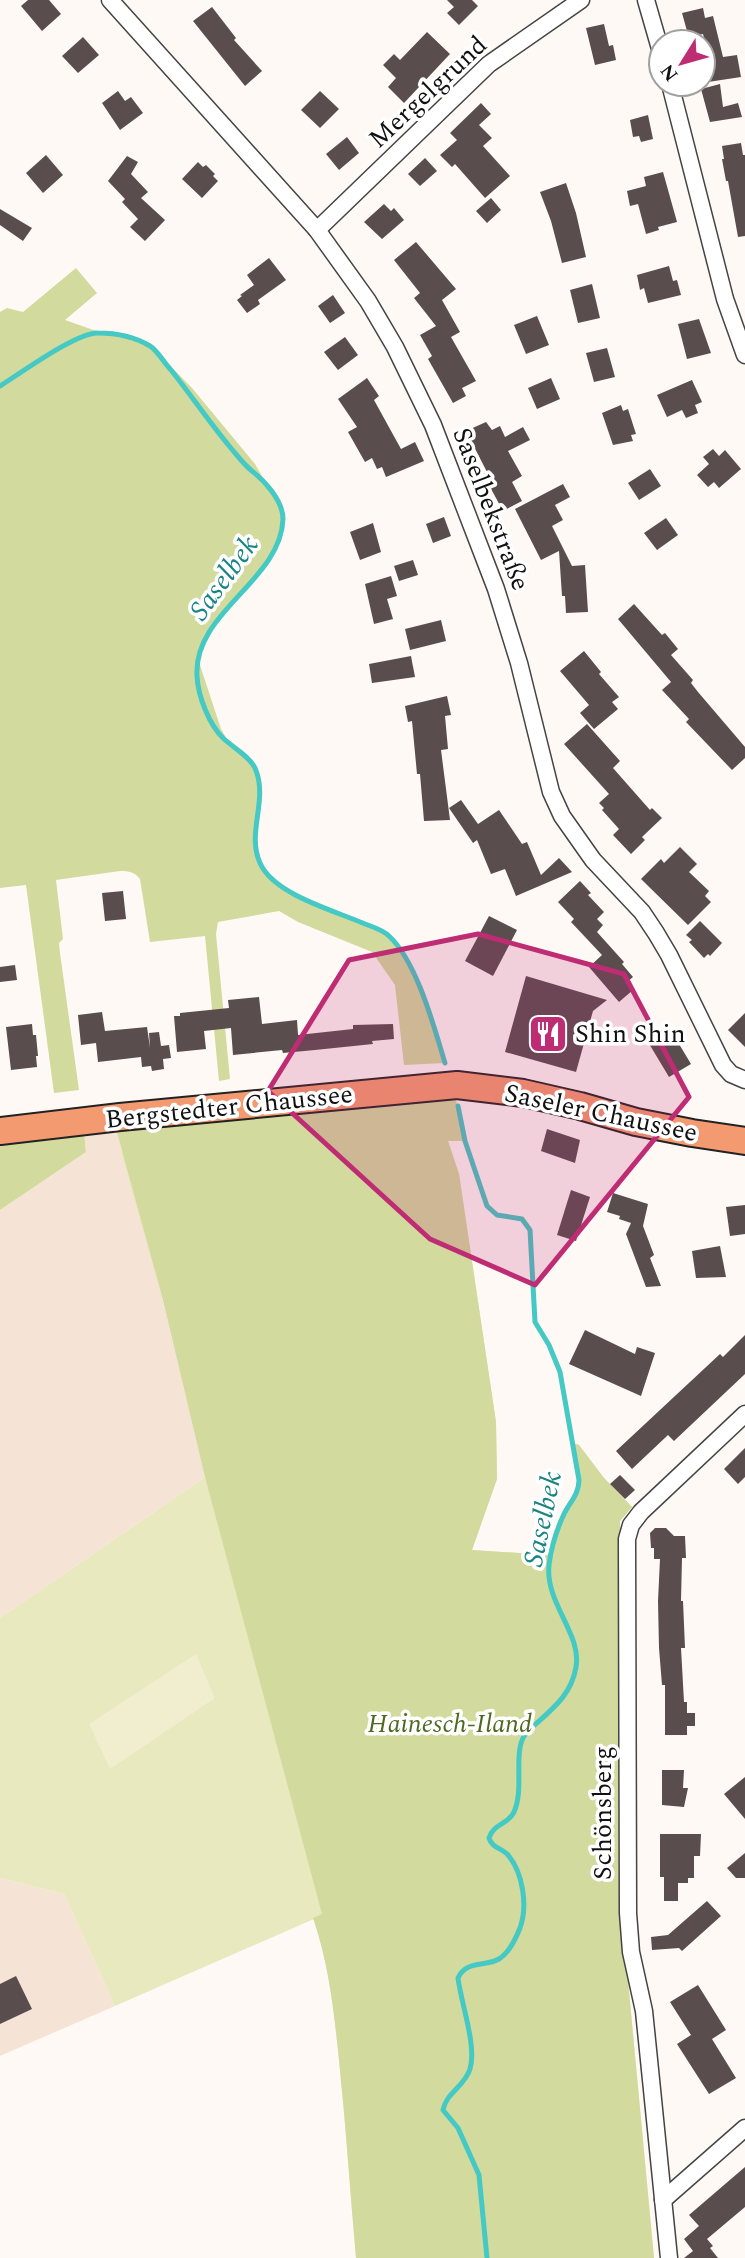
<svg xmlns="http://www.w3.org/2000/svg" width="745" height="2258" font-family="Spectral,serif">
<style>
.farmland{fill:#f5e4d5}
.green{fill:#e8e9bf}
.forest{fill:#d3da9e}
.pitch{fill:#f1eed0}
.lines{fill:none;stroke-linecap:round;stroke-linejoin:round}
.stream{stroke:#45c9c4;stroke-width:5}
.building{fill:#594d4e}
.street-casing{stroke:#444;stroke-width:19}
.primary-casing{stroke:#222;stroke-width:30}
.street{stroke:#fff;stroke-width:16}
.primary{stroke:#f49a70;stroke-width:26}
.marked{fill:#be2c73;fill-opacity:0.2;stroke:#be2c73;stroke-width:5;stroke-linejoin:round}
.labels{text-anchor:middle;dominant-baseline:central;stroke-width:7;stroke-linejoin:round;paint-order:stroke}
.street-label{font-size:26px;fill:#111;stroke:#fff}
.poi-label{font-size:26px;fill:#111;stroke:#fff;text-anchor:start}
.park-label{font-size:26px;font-style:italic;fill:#4f6822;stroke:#fff}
.water-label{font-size:28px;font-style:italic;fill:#1a8383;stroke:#fff}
</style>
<rect width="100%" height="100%" fill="#fff9f5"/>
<g class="farmland">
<path d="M 113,1118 L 163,1300 L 205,1477 L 0,1618 L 0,1210 L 86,1152 L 83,1122 Z"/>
<path d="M 0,1878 L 64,1894 L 115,2006 L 0,2056 Z"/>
</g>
<path class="green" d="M 461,1115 L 465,1141 L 448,1141 L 459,1174 L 496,1422 L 497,1479 L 472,1550 L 551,1555 L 560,1523 L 579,1487 L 572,1443 L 579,1445 L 604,1478 L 632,1507 L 620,1521 L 626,1959 L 654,2258 L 356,2258 C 350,2192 346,2126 339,2060 C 334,2012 329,1965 314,1919 L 115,2006 L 64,1894 L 0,1878 L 0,1618 L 205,1477 L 163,1300 L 121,1152 Z"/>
<g class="forest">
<path d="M 76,268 L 97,293 L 65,320 L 102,333 L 140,341 L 152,347 L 192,388 L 255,464 L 278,504 L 283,522 L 272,554 L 264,567 L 210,629 L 198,659 L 221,729 L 229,743 L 253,764 L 256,772 L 261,801 L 255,838 L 256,853 L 262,867 L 276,881 L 297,895 L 389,936 L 414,974 L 445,1063 L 404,1065 L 395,985 L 372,952 L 298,922 L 279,911 L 218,922 L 216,934 L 230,1079 L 219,1081 L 205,936 L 150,942 L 140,879 C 135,872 129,871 120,871 L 56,880 L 63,939 L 59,943 L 60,953 L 79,1090 L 54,1093 L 26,885 L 0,888 L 0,312 L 7,308 L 23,312 Z"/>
<path d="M 455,1095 L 465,1141 L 448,1141 L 459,1174 L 496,1422 L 497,1479 L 472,1550 L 551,1555 L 560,1523 L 579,1487 L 572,1443 L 579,1445 L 604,1478 L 632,1507 L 620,1521 L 626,1959 L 654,2258 L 356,2258 C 350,2192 346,2126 339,2060 C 334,2011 329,1965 313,1918 L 322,1914 L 205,1477 L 163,1300 L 113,1118 Z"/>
<path d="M 83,1122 L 86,1152 L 0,1210 L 0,1131 Z"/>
</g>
<path class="pitch" d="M 196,1654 L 215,1698 L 110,1769 L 89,1724 Z"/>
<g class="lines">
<g class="stream">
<path d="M 0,386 C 21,373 77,332 98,333 C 115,333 135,337 150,346 C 158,351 164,363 171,370 C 191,395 209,422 230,447 C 237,455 243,464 252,471 C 265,481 283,501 283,519 C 281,581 193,612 197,676 C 198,696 209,725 224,739 C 234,748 249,756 255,768 C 269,800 246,832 260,863 C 274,895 336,911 365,924 C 373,927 383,930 389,936 C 417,962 434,1027 445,1063"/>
<path d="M 458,1106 L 465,1141 L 487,1206 L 497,1215 L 522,1219 L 530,1230 L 535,1322 L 549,1345 L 560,1372 L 579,1480 C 579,1494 570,1502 564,1514 C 557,1529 551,1548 549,1565 C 545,1603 582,1634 576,1667 C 572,1692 556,1706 538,1722 C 533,1726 526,1732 523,1738 C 514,1757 524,1790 514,1812 C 508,1825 494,1823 489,1838 C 492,1848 502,1848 508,1855 C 523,1873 528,1906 520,1928 C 516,1938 509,1953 499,1959 C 485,1967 466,1960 458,1978 C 461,2003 477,2046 470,2069 C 465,2086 446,2093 443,2110 L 458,2128 L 479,2175 L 487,2258"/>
</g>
</g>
<g class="building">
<path d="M 28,0 L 49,0 L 61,14 L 42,31 L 21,6 Z"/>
<path d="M 447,0 L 472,0 L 478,6 L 459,25 L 447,13 L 454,7 Z"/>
<path d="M 212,7 L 236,38 L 234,40 L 262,71 L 245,86 L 193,21 Z"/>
<path d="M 703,8 L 705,18 L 713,16 L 723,57 L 737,55 L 741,77 L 708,82 L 704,61 L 710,60 L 703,34 L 691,37 L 690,31 L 687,31 L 682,13 Z"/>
<path d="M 604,24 L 609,46 L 613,45 L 616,60 L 595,65 L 586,28 Z"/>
<path d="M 427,32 L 450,54 L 404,103 L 388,87 L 396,78 L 383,65 L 394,54 L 400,60 Z"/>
<path d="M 83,37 L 99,55 L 78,73 L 62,56 Z"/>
<path d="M 720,84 L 723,107 L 738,103 L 742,117 L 710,122 L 701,89 Z"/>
<path d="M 118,91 L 125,101 L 131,97 L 143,113 L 120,130 L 102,103 Z"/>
<path d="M 320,91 L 339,109 L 320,128 L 301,110 Z"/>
<path d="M 481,103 L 491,114 L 479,125 L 492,138 L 483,146 L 510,176 L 485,198 L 455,164 L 452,167 L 440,155 L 457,140 L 450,133 Z"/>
<path d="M 648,115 L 653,139 L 641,142 L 639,136 L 633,137 L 630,120 Z"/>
<path d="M 347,137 L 359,153 L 339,170 L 326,154 Z"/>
<path d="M 741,143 L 743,155 L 745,155 L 745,236 L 738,237 L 728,181 L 726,181 L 722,159 L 724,159 L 722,146 Z"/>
<path d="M 46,155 L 63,175 L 43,193 L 26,173 Z"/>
<path d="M 127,156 L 138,162 L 131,174 L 148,192 L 141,198 L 165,220 L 145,241 L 130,227 L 138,219 L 122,202 L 125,199 L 108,181 Z"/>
<path d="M 425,158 L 437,171 L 420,186 L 408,174 Z"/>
<path d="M 198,162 L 203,167 L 206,165 L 215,174 L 213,176 L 218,181 L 202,198 L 182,179 Z"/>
<path d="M 663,172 L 677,222 L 658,227 L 659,230 L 646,234 L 638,204 L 630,206 L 627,191 L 646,186 L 644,177 Z"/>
<path d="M 566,183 L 576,213 L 586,257 L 562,263 L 551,221 L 540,192 Z"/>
<path d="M 491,198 L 501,210 L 487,223 L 476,211 Z"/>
<path d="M 384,204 L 391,211 L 394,208 L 404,220 L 382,239 L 364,222 Z"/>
<path d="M 0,209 L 32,228 L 23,241 L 0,225 Z"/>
<path d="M 416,242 L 456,289 L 442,300 L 460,332 L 451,337 L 476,381 L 462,388 L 466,396 L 453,403 L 428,359 L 432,356 L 420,335 L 436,326 L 414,298 L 420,293 L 394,260 Z"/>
<path d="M 269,258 L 286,280 L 258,300 L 260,304 L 247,313 L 237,300 L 242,296 L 240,295 L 254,285 L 247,275 Z"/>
<path d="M 669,266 L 673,281 L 677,280 L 681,295 L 648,303 L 644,288 L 640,290 L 637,275 Z"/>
<path d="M 592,284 L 600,318 L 578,323 L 570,290 Z"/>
<path d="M 333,295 L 345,313 L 330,323 L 318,306 Z"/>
<path d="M 537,316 L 549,345 L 526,354 L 514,325 Z"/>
<path d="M 699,319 L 711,353 L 687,359 L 678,324 Z"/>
<path d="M 345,337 L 358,355 L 338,370 L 324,352 Z"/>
<path d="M 607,348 L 615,377 L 594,382 L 586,353 Z"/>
<path d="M 367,378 L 379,396 L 374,400 L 401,449 L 415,442 L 424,461 L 386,477 L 382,467 L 377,469 L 372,458 L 365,462 L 348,432 L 357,427 L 338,399 Z"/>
<path d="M 551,378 L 560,399 L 537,409 L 528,388 Z"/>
<path d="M 692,380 L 702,402 L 695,405 L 698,413 L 686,418 L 682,410 L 667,417 L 657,395 Z"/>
<path d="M 621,405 L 623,411 L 628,409 L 636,434 L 631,435 L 633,441 L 613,445 L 602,413 Z"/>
<path d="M 486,422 L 492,430 L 500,426 L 505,437 L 523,427 L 530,440 L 508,451 L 522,476 L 512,482 L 522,501 L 503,511 L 483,474 L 487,472 L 466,431 Z"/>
<path d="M 713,449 L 719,456 L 725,450 L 741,469 L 719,488 L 714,482 L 708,487 L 697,475 L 709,464 L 703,457 Z"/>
<path d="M 650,469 L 661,486 L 639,500 L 628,483 Z"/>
<path d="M 563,484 L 570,497 L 555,505 L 563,520 L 552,526 L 572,566 L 585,565 L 588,612 L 566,613 L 565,596 L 562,596 L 559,551 L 541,560 L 515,509 Z"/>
<path d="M 444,517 L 451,536 L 433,543 L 426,524 Z"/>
<path d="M 666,518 L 678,535 L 657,550 L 644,533 Z"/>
<path d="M 373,523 L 381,552 L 360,560 L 350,532 Z"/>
<path d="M 413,560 L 418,575 L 399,581 L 394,566 Z"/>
<path d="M 391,576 L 397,596 L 387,599 L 393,619 L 374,624 L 365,584 Z"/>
<path d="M 634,604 L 662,635 L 665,633 L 678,649 L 671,655 L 693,680 L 691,683 L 698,692 L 745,747 L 745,758 L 732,770 L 686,722 L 689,719 L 662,690 L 671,682 L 618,619 Z"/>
<path d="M 441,620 L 446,641 L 410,650 L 405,629 Z"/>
<path d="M 584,651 L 601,672 L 599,674 L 619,697 L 612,702 L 618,709 L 594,729 L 580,713 L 589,705 L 560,671 Z"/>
<path d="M 411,656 L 415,677 L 372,683 L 369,664 Z"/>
<path d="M 447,696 L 451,715 L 445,716 L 448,749 L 441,750 L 450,820 L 424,821 L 420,774 L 417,774 L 412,721 L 408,722 L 405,706 Z"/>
<path d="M 587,724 L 620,761 L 613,768 L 650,810 L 652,808 L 662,818 L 642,837 L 645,840 L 631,854 L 613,835 L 619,829 L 602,810 L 604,808 L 599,803 L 609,794 L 564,744 Z"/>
<path d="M 461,800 L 478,824 L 499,810 L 522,844 L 527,842 L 541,875 L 559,858 L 572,872 L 516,896 L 505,869 L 491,874 L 477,840 L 473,843 L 449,808 Z"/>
<path d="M 680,847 L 697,864 L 689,872 L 709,891 L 705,896 L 711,902 L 688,925 L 641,879 L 661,859 L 664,863 Z"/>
<path d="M 580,881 L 591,893 L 588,895 L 604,912 L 597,919 L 603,925 L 597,932 L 624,962 L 622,964 L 633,977 L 626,983 L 633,990 L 619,1002 L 589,967 L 602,955 L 571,922 L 574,919 L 558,902 Z"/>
<path d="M 123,891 L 126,919 L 105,921 L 102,893 Z"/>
<path d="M 489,916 L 517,930 L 493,976 L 465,961 Z"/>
<path d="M 700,921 L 722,943 L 710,956 L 708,954 L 704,958 L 689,942 L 692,940 L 686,935 Z"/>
<path d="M 15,965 L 17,980 L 0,982 L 0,967 Z"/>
<path d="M 526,976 L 607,1000 L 593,1011 L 576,1072 L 505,1052 Z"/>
<path d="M 259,997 L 262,1024 L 297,1020 L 298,1035 L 353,1029 L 353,1025 L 393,1024 L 394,1039 L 372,1041 L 373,1044 L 315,1050 L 283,1053 L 282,1050 L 233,1055 L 231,1028 L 204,1031 L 206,1049 L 177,1052 L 174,1016 L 180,1016 L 180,1013 L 229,1008 L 228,1000 Z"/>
<path d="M 102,1012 L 105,1031 L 147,1027 L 150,1048 L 149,1033 L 159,1032 L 161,1046 L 169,1045 L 171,1058 L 163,1059 L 164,1069 L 152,1071 L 151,1066 L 142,1067 L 141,1057 L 98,1062 L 96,1043 L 81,1045 L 78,1015 Z"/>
<path d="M 745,1013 L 745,1047 L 728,1030 Z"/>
<path d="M 32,1024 L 33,1035 L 36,1035 L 38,1056 L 36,1056 L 37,1067 L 11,1070 L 6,1027 Z"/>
<path d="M 670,1029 L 691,1064 L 669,1077 L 648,1042 Z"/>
<path d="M 547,1129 L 580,1140 L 575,1163 L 541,1151 Z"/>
<path d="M 571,1190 L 590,1197 L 576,1241 L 557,1235 Z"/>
<path d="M 613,1193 L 648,1204 L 643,1226 L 654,1255 L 650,1258 L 661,1286 L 646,1287 L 626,1234 L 631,1223 L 619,1219 L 620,1216 L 607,1212 Z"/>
<path d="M 745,1205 L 745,1234 L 730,1236 L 726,1207 Z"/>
<path d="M 720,1246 L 726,1277 L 696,1278 L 692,1251 Z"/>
<path d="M 585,1330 L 635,1354 L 637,1347 L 655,1353 L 641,1396 L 569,1364 Z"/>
<path d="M 745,1335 L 745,1374 L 674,1441 L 668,1435 L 632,1469 L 616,1451 L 720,1354 L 723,1357 Z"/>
<path d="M 745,1448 L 745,1477 L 738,1484 L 724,1469 Z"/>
<path d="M 620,1475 L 635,1490 L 625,1499 L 610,1484 Z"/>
<path d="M 655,1528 L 666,1528 L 674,1536 L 685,1536 L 686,1558 L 682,1558 L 681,1601 L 683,1601 L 685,1648 L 681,1648 L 684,1702 L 687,1702 L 687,1713 L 695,1713 L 695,1726 L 687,1726 L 687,1735 L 665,1735 L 665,1685 L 662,1685 L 659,1648 L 658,1601 L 660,1559 L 654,1559 L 654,1548 L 651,1548 L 650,1533 Z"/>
<path d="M 662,1770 L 684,1770 L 683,1788 L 688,1788 L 684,1807 L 662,1805 Z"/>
<path d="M 745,1777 L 745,1819 L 724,1794 Z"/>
<path d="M 660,1834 L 701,1834 L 700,1856 L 694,1856 L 694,1878 L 688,1878 L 688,1883 L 678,1883 L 678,1901 L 664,1901 L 664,1877 L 660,1877 Z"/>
<path d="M 745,1853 L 745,1878 L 736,1878 L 727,1868 Z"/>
<path d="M 707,1901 L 721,1916 L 682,1951 L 679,1948 L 652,1950 L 651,1937 L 668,1935 Z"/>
<path d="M 16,1976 L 32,2009 L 0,2024 L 0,1984 Z"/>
<path d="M 698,1985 L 726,2030 L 712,2039 L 736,2078 L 709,2094 L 677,2044 L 691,2035 L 670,2002 Z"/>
<path d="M 745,2167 L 745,2207 L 707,2239 L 713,2246 L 710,2248 L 718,2258 L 684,2258 L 693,2251 L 684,2239 L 699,2226 L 689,2215 Z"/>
</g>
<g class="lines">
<g class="street-casing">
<g id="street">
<path d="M 110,0 L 317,230 L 368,301 L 395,347 L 433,425 L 496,589 L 519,663 L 551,792 L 562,816 L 593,860 L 642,912 L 656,933 L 669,955 L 723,1065 L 731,1074 L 745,1080"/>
<path d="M 646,0 L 661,52"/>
<path d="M 670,84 L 725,299 L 745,355"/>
<path d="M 317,230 L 489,64 L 581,0"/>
<path d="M 663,2200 L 745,2128"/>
<path d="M 669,2258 L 648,2050 L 644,2011 L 631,1952 L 628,1913 L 627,1539 L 631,1525 L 641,1512 L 745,1414"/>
</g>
</g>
<g class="primary-casing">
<path id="primary" d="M 0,1131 L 120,1117 L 457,1085 L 523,1093 L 580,1106 L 636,1122 L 692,1133 L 745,1141"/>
</g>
<use href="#street" class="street"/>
<use href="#primary" class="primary"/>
</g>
<path class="marked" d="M 478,934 L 624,974 L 689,1097 L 535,1285 L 430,1239 L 268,1091 L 349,960 Z"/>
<defs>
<g id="restaurant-square" transform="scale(2.0125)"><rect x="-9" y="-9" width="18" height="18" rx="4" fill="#be2c73" stroke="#fff"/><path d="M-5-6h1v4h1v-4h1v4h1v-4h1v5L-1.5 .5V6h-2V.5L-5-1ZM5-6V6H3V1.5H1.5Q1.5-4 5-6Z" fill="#fff"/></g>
</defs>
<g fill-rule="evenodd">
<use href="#restaurant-square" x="548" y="1034"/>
</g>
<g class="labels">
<g class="street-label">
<text transform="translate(428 92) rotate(-43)">Mergelgrund</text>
<text transform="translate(491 509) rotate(69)">Saselbekstraße</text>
<text transform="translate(229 1107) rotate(-6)">Bergstedter Chaussee</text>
<text transform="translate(601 1113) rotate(12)">Saseler Chaussee</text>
<text transform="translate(603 1813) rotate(-90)">Schönsberg</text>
</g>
<g class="poi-label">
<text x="575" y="1034">Shin Shin</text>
</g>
<g class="park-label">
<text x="450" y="1724">Hainesch-Iland</text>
</g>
<g class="water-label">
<text transform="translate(224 578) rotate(-54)">Saselbek</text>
<text transform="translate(543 1519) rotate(-78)">Saselbek</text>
</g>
</g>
<g transform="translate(682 63) rotate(233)"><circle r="33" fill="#ffffff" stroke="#a0a0a0" stroke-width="2"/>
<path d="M0-5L12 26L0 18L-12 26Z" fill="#be2c73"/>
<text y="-10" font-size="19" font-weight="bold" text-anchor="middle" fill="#111111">N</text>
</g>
</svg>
